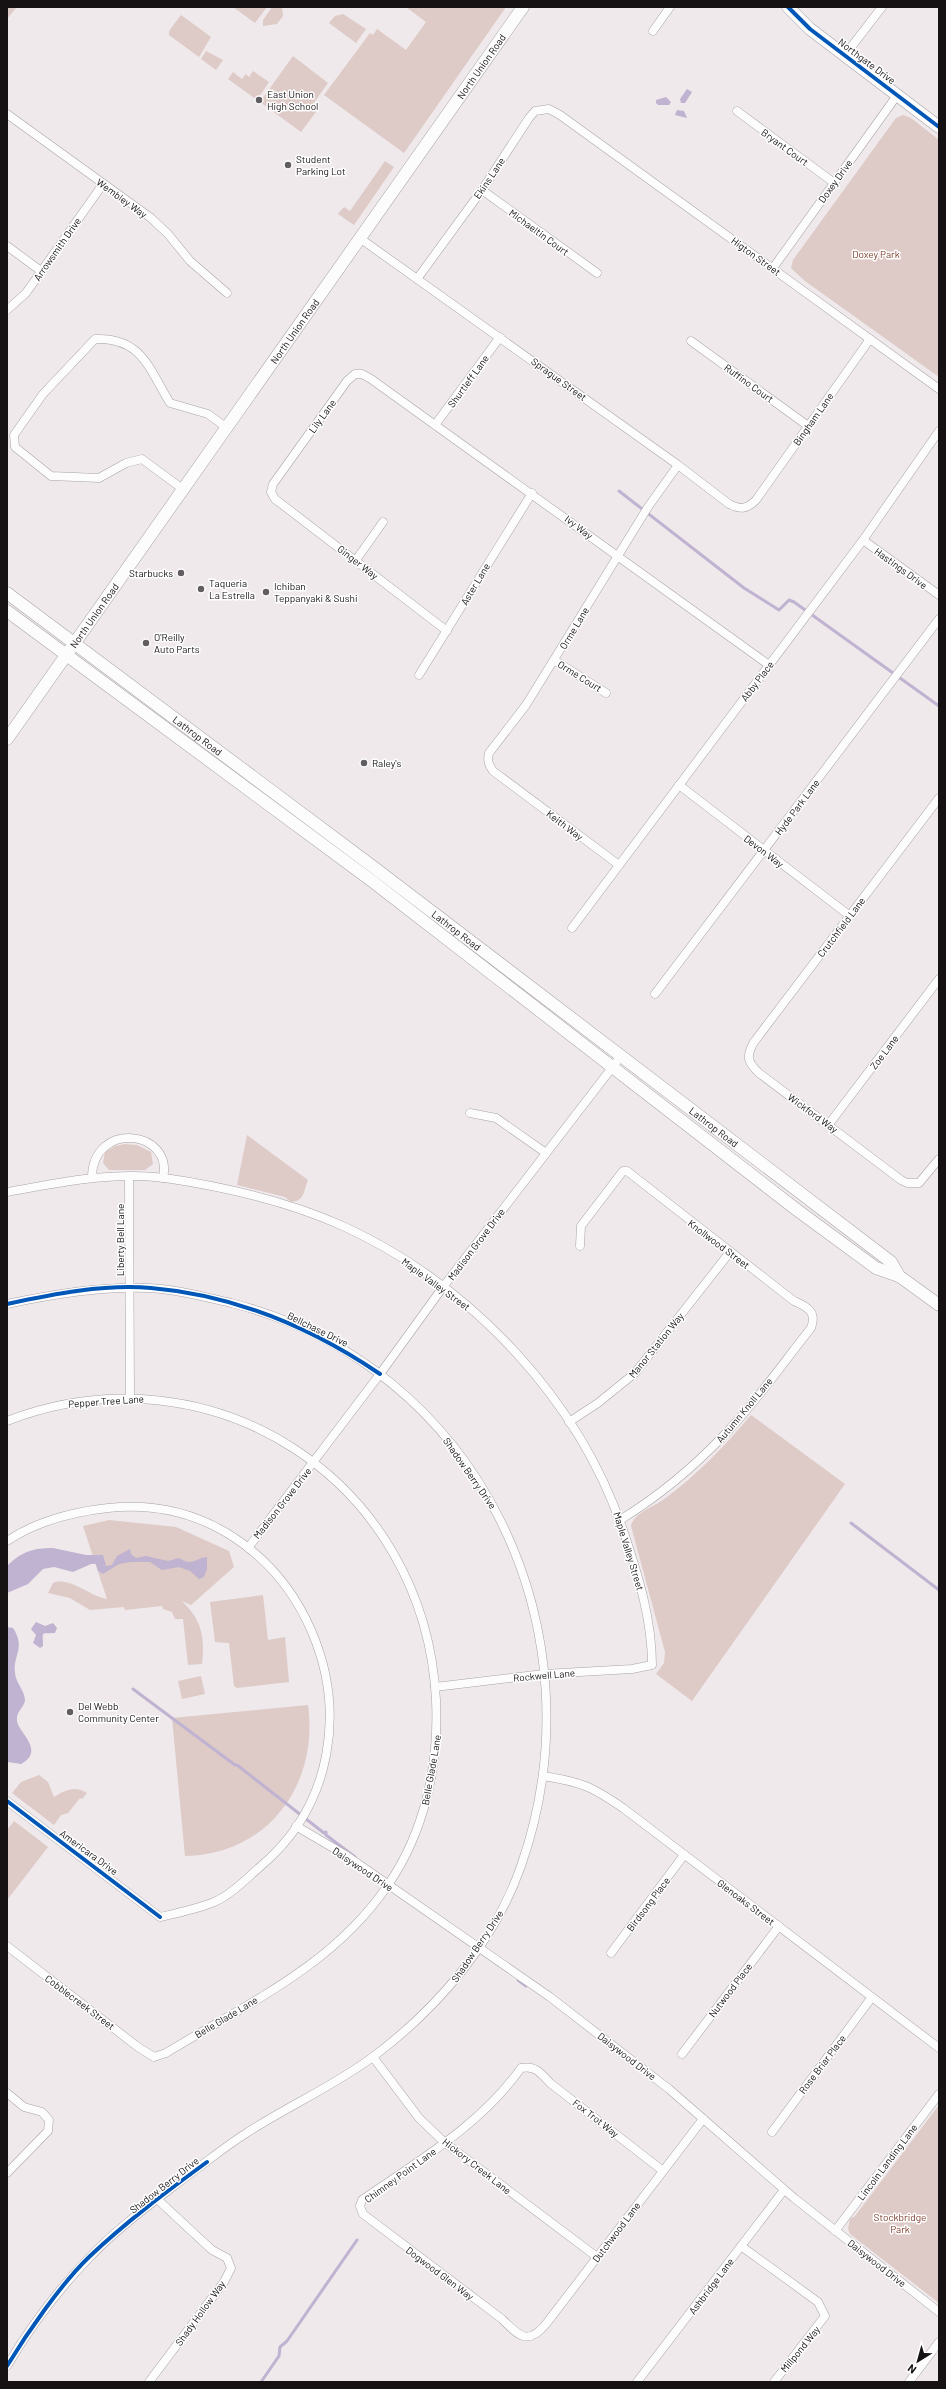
<svg xmlns="http://www.w3.org/2000/svg" width="946" height="2389" font-family="Barlow,sans-serif">
<style>
.green{fill:#decac6}
.water{fill:#c0b2d1}
.lines{fill:none;stroke-linecap:round;stroke-linejoin:round}
.stream{stroke:#c0b2d1;stroke-width:3}
.street-casing{stroke:#a8a3a6;stroke-width:9}
.secondary-casing{stroke:#a8a3a6;stroke-width:13}
.street{stroke:#fdfcfc;stroke-width:8}
.secondary{stroke:#fdfcfc;stroke-width:12}
.cycleway-casing{stroke:#fff;stroke-width:6}
.cycleway{stroke:#0057b8;stroke-width:4}
.poi-dot{fill:#625d60;stroke:#fff;stroke-width:1.5}
.labels{text-anchor:middle;dominant-baseline:central;stroke-width:3;stroke-linejoin:round;paint-order:stroke}
.street-label{font-size:10px;fill:#161214;stroke:#fff}
.poi-label{font-size:10px;fill:#161214;stroke:#fff;text-anchor:start}
.park-label{font-size:10px;fill:#7c3b2a;stroke:#fff}
</style>
<rect width="100%" height="100%" fill="#efe9ec"/>
<g class="green">
<path d="M 7,7 L 17,7 L 7,19 Z"/>
<path d="M 233,7 L 267,7 L 255,23 Z"/>
<path d="M 272,7 L 282,7 L 283,16 L 277,24 L 263,26 L 263,20 Z"/>
<path d="M 406,7 L 506,7 L 404,153 L 324,95 L 370,33 L 373,35 L 377,29 L 406,50 L 426,22 Z"/>
<path d="M 343,14 L 366,29 L 356,43 L 329,23 L 335,16 Z"/>
<path d="M 181,15 L 211,37 L 199,57 L 169,35 L 169,31 Z"/>
<path d="M 206,51 L 223,60 L 216,70 L 201,59 Z"/>
<path d="M 293,56 L 328,83 L 313,104 L 319,108 L 301,132 L 260,102 Z"/>
<path d="M 253,71 L 269,82 L 257,100 L 228,79 L 233,72 L 242,79 L 246,74 L 249,77 Z"/>
<path d="M 903,115 L 911,118 L 939,140 L 939,377 L 805,281 L 791,268 L 793,260 L 896,118 Z"/>
<path d="M 385,161 L 394,167 L 354,225 L 338,214 L 344,207 L 350,211 Z"/>
<path d="M 247,1135 L 308,1180 C 303,1191 306,1200 291,1202 L 285,1197 L 237,1185 Z"/>
<path d="M 125,1144 L 137,1145 L 151,1152 L 153,1164 L 145,1170 L 109,1170 L 103,1163 L 105,1152 L 115,1146 Z"/>
<path d="M 751,1415 L 845,1484 L 692,1701 L 656,1674 L 664,1663 L 665,1652 L 631,1526 C 634,1513 653,1507 663,1500 C 697,1475 724,1447 751,1415 Z"/>
<path d="M 109,1520 L 176,1527 L 229,1551 L 234,1567 L 191,1605 L 182,1601 C 202,1621 205,1636 202,1664 L 188,1665 L 183,1619 L 175,1619 L 172,1612 L 163,1609 L 162,1606 L 125,1610 L 124,1607 L 90,1610 L 70,1598 L 48,1593 L 53,1583 C 69,1576 89,1596 107,1599 L 83,1526 Z"/>
<path d="M 263,1595 L 268,1640 L 285,1637 L 289,1682 L 237,1688 L 234,1686 L 229,1643 L 215,1642 L 210,1602 Z"/>
<path d="M 201,1676 L 205,1694 L 182,1699 L 178,1681 Z"/>
<path d="M 308,1705 C 319,1784 268,1855 185,1856 L 172,1718 Z"/>
<path d="M 39,1775 L 48,1782 L 54,1797 C 65,1790 75,1785 87,1793 L 82,1799 L 80,1798 L 68,1813 L 61,1815 L 54,1825 L 12,1793 L 21,1782 Z"/>
<path d="M 14,1821 L 48,1847 L 7,1900 L 7,1830 Z"/>
<path d="M 939,2105 L 939,2303 L 850,2234 L 848,2229 L 850,2219 L 855,2216 Z"/>
</g>
<g class="water">
<path d="M 687,89 L 692,92 L 685,103 L 681,103 L 680,99 Z"/>
<path d="M 666,97 L 671,102 L 669,105 L 658,105 L 656,103 L 656,100 Z"/>
<path d="M 677,110 L 684,111 L 687,118 L 675,115 Z"/>
<path d="M 53,1548 L 86,1555 L 103,1555 L 106,1566 L 112,1565 L 117,1556 L 130,1549 L 131,1554 L 136,1558 L 146,1556 L 168,1561 L 179,1558 C 192,1567 196,1558 207,1557 L 207,1569 L 204,1577 L 199,1579 L 190,1571 L 179,1567 L 162,1570 L 150,1562 L 131,1562 L 119,1564 L 103,1574 L 98,1571 L 96,1564 L 91,1564 L 73,1572 L 54,1567 L 43,1569 L 28,1584 L 7,1593 L 7,1566 C 21,1552 33,1548 53,1548 Z"/>
<path d="M 36,1622 L 45,1626 L 53,1623 L 57,1628 L 55,1633 C 40,1634 43,1630 43,1646 L 40,1648 L 33,1643 L 36,1635 L 31,1629 Z"/>
<path d="M 7,1627 L 13,1628 C 26,1648 13,1654 15,1673 C 16,1684 25,1690 25,1701 C 23,1709 16,1711 17,1721 C 18,1732 46,1751 21,1764 L 8,1762 L 7,1755 Z"/>
</g>
<g class="lines">
<g class="stream">
<path d="M 619,491 L 744,588 L 779,610 L 789,600 L 794,602 L 939,706"/>
<path d="M 851,1523 L 939,1590"/>
<path d="M 133,1689 L 235,1765 L 237,1765 L 324,1833 L 326,1832 L 326,1835 L 355,1857"/>
<path d="M 518,1980 L 526,1986"/>
<path d="M 261,2382 L 279,2356 L 280,2347 L 287,2341 L 357,2240"/>
</g>
<g class="street-casing">
<g id="street">
<path d="M 653,31 L 670,7"/>
<path d="M 845,55 L 882,7"/>
<path d="M 737,111 L 833,182"/>
<path d="M 7,114 L 151,218 L 168,234 L 190,261 L 227,293"/>
<path d="M 482,190 L 597,273"/>
<path d="M 361,239 L 678,465 L 729,504 C 741,510 747,509 756,500 L 870,339"/>
<path d="M 7,246 L 41,271"/>
<path d="M 773,268 L 898,94"/>
<path d="M 417,279 L 482,190 L 529,118 L 535,111 L 549,109 L 560,115 L 939,389"/>
<path d="M 7,310 L 26,293 L 103,184"/>
<path d="M 691,341 L 808,426"/>
<path d="M 435,425 L 500,337"/>
<path d="M 184,490 L 142,459 L 126,463 L 99,478 L 51,476 L 15,447 L 14,435 L 43,394 L 95,339 C 142,337 149,369 170,403 L 208,414 L 227,428"/>
<path d="M 863,540 L 939,595"/>
<path d="M 356,560 L 383,522"/>
<path d="M 447,631 L 275,499 L 271,492 L 273,484 L 347,381 L 355,374 L 362,374 L 371,379 L 769,665"/>
<path d="M 554,660 L 606,693"/>
<path d="M 419,675 L 532,493"/>
<path d="M 679,785 L 850,916"/>
<path d="M 939,798 L 754,1042 C 746,1056 747,1062 759,1073 L 901,1180 L 907,1183 L 919,1183 L 939,1159"/>
<path d="M 619,865 L 493,771 C 489,765 487,761 489,753 L 526,705 L 648,507 L 678,465"/>
<path d="M 572,928 L 863,540 L 939,431"/>
<path d="M 655,994 L 939,619"/>
<path d="M 470,1113 L 496,1118 L 546,1153"/>
<path d="M 829,1124 L 939,979"/>
<path d="M 92,1177 C 93,1120 174,1130 163,1178"/>
<path d="M 129,1177 L 130,1398"/>
<path d="M 7,1192 C 59,1183 112,1171 165,1178 C 226,1187 290,1202 345,1227 C 474,1287 581,1402 625,1536 C 639,1578 652,1621 652,1665 L 632,1669 L 544,1674 L 435,1687"/>
<path d="M 580,1246 L 581,1226 L 623,1171 L 627,1171 L 794,1301 C 808,1307 817,1312 811,1328 C 783,1363 757,1401 726,1433 C 694,1467 659,1496 620,1520"/>
<path d="M 7,1304 C 53,1294 101,1286 148,1288 C 176,1289 204,1297 231,1303 C 478,1365 604,1630 521,1866 C 495,1941 438,2008 374,2056 C 336,2085 286,2107 245,2134 C 226,2146 209,2160 191,2173 C 156,2200 118,2227 88,2259 C 57,2291 29,2329 7,2366"/>
<path d="M 7,1421 C 212,1342 425,1481 436,1700 C 439,1765 425,1831 388,1885 C 333,1966 248,2003 166,2053 L 154,2057 L 138,2047 L 7,1946"/>
<path d="M 569,1422 L 598,1403 L 635,1373 L 730,1252"/>
<path d="M 7,1541 C 37,1521 72,1512 108,1508 C 301,1487 408,1741 261,1866 C 247,1878 231,1895 214,1902 C 197,1909 178,1913 160,1917 L 7,1801"/>
<path d="M 248,1548 L 380,1374 L 443,1287 L 621,1056"/>
<path d="M 543,1776 C 581,1782 591,1786 623,1808 L 939,2048"/>
<path d="M 296,1826 L 347,1856 L 550,1997 L 669,2089 L 794,2198 L 939,2312"/>
<path d="M 611,1953 L 684,1855"/>
<path d="M 682,2054 L 779,1926"/>
<path d="M 373,2057 L 419,2118 L 444,2142 L 597,2257"/>
<path d="M 7,2093 L 24,2107 L 42,2112 L 49,2120 L 48,2131 L 7,2173"/>
<path d="M 772,2132 L 872,1997"/>
<path d="M 663,2171 L 550,2083 C 541,2073 535,2065 521,2068 C 481,2125 418,2161 362,2200 L 360,2206 L 363,2214 L 502,2319 C 519,2336 528,2346 546,2324 L 703,2119"/>
<path d="M 835,2231 L 939,2094"/>
<path d="M 741,2246 L 818,2302 L 825,2316 L 774,2382"/>
<path d="M 149,2382 L 224,2282 L 231,2268 L 227,2258 L 212,2250 L 157,2199"/>
<path d="M 637,2382 L 784,2190"/>
<path d="M 909,2382 L 939,2342"/>
</g>
</g>
<g class="secondary-casing">
<g id="secondary">
<path d="M 788,7 L 810,29 L 939,127"/>
<path id="s1" d="M 7,593 L 372,866 L 891,1262 L 899,1276"/>
<path d="M 7,611 L 372,881 L 797,1210 L 876,1268 L 899,1276 L 939,1305"/>
<path id="s2" d="M 7,739 L 523,7"/>
</g>
</g>
<use href="#street" class="street"/>
<use href="#secondary" class="secondary"/>
<g class="cycleway-casing">
<g id="cycleway">
<path d="M 788,7 L 810,29 L 939,127"/>
<path d="M 7,1304 C 53,1294 104,1284 151,1288 C 234,1295 312,1328 380,1374"/>
<path d="M 7,1801 L 160,1917"/>
<path d="M 7,2366 C 27,2333 61,2284 89,2257 C 126,2222 166,2192 207,2162"/>
</g>
</g>
<use href="#cycleway" class="cycleway"/>
</g>
<g class="poi-dot">
<circle cx="259" cy="100" r="4"/>
<circle cx="288" cy="165" r="4"/>
<circle cx="181" cy="573" r="4"/>
<circle cx="201" cy="589" r="4"/>
<circle cx="266" cy="592" r="4"/>
<circle cx="146" cy="643" r="4"/>
<circle cx="364" cy="763" r="4"/>
<circle cx="70" cy="1712" r="4"/>
</g>
<g class="labels">
<g class="street-label">
<text transform="translate(867 61) rotate(37)">Northgate Drive</text>
<text stroke="none"><textPath href="#s2" startOffset="823">North Union Road</textPath></text>
<text transform="translate(785 147) rotate(36)">Bryant Court</text>
<text transform="translate(489 178) rotate(-56)">Ekins Lane</text>
<text transform="translate(835 181) rotate(-54)">Doxey Drive</text>
<text transform="translate(122 198) rotate(36)">Wembley Way</text>
<text transform="translate(539 232) rotate(36)">Michaeltin Court</text>
<text transform="translate(57 249) rotate(-55)">Arrowsmith Drive</text>
<text transform="translate(756 256) rotate(36)">Higton Street</text>
<text stroke="none"><textPath href="#s2" startOffset="499">North Union Road</textPath></text>
<text transform="translate(559 379) rotate(36)">Sprague Street</text>
<text transform="translate(468 381) rotate(-54)">Shurtleff Lane</text>
<text transform="translate(749 383) rotate(36)">Ruffino Court</text>
<text transform="translate(322 416) rotate(-54)">Lily Lane</text>
<text transform="translate(813 419) rotate(-55)">Bingham Lane</text>
<text transform="translate(579 527) rotate(37)">Ivy Way</text>
<text transform="translate(358 562) rotate(38)">Ginger Way</text>
<text transform="translate(901 568) rotate(36)">Hastings Drive</text>
<text transform="translate(475 584) rotate(-59)">Aster Lane</text>
<text stroke="none"><textPath href="#s2" startOffset="151">North Union Road</textPath></text>
<text transform="translate(574 628) rotate(-59)">Orme Lane</text>
<text transform="translate(580 676) rotate(32)">Orme Court</text>
<text transform="translate(757 681) rotate(-53)">Abby Place</text>
<text stroke="none"><textPath href="#s1" startOffset="238">Lathrop Road</textPath></text>
<text transform="translate(797 807) rotate(-53)">Hyde Park Lane</text>
<text transform="translate(565 825) rotate(37)">Keith Way</text>
<text transform="translate(764 851) rotate(37)">Devon Way</text>
<text transform="translate(841 927) rotate(-53)">Crutchfield Lane</text>
<text stroke="none"><textPath href="#s1" startOffset="562">Lathrop Road</textPath></text>
<text transform="translate(884 1052) rotate(-53)">Zoe Lane</text>
<text transform="translate(813 1113) rotate(36)">Wickford Way</text>
<text stroke="none"><textPath href="#s1" startOffset="886">Lathrop Road</textPath></text>
<text transform="translate(120 1240) rotate(-90)">Liberty Bell Lane</text>
<text transform="translate(476 1244) rotate(-53)">Madison Grove Drive</text>
<text transform="translate(719 1244) rotate(37)">Knollwood Street</text>
<text transform="translate(436 1284) rotate(36)">Maple Valley Street</text>
<text transform="translate(318 1329) rotate(26)">Bellchase Drive</text>
<text transform="translate(656 1345) rotate(-51)">Manor Station Way</text>
<text transform="translate(106 1401) rotate(-4)">Pepper Tree Lane</text>
<text transform="translate(744 1410) rotate(-50)">Autumn Knoll Lane</text>
<text transform="translate(470 1473) rotate(55)">Shadow Berry Drive</text>
<text transform="translate(282 1503) rotate(-52)">Madison Grove Drive</text>
<text transform="translate(629 1551) rotate(73)">Maple Valley Street</text>
<text transform="translate(544 1675) rotate(-5)">Rockwell Lane</text>
<text transform="translate(431 1770) rotate(-80)">Belle Glade Lane</text>
<text transform="translate(89 1852) rotate(36)">Americara Drive</text>
<text transform="translate(363 1869) rotate(34)">Daisywood Drive</text>
<text transform="translate(746 1902) rotate(37)">Glenoaks Street</text>
<text transform="translate(648 1904) rotate(-53)">Birdsong Place</text>
<text transform="translate(477 1946) rotate(-56)">Shadow Berry Drive</text>
<text transform="translate(730 1990) rotate(-53)">Nutwood Place</text>
<text transform="translate(80 2002) rotate(37)">Cobblecreek Street</text>
<text transform="translate(226 2017) rotate(-31)">Belle Glade Lane</text>
<text transform="translate(627 2056) rotate(38)">Daisywood Drive</text>
<text transform="translate(822 2064) rotate(-53)">Rose Briar Place</text>
<text transform="translate(596 2118) rotate(38)">Fox Trot Way</text>
<text transform="translate(887 2162) rotate(-53)">Lincoln Landing Lane</text>
<text transform="translate(477 2166) rotate(38)">Hickory Creek Lane</text>
<text transform="translate(400 2175) rotate(-36)">Chimney Point Lane</text>
<text transform="translate(164 2185) rotate(-38)">Shadow Berry Drive</text>
<text transform="translate(616 2232) rotate(-53)">Dutchwood Lane</text>
<text transform="translate(877 2263) rotate(38)">Daisywood Drive</text>
<text transform="translate(440 2273) rotate(37)">Dogwood Glen Way</text>
<text transform="translate(711 2286) rotate(-53)">Ashbridge Lane</text>
<text transform="translate(200 2313) rotate(-54)">Shady Hollow Way</text>
<text transform="translate(800 2349) rotate(-51)">Millpond Way</text>
</g>
<g class="poi-label">
<text x="267" y="94">East Union<tspan x="267" dy="12">High School</tspan></text>
<text x="296" y="159">Student<tspan x="296" dy="12">Parking Lot</tspan></text>
<text x="173" y="573" text-anchor="end">Starbucks</text>
<text x="209" y="583">Taqueria<tspan x="209" dy="12">La Estrella</tspan></text>
<text x="274" y="586">Ichiban<tspan x="274" dy="12">Teppanyaki &amp; Sushi</tspan></text>
<text x="154" y="637">O'Reilly<tspan x="154" dy="12">Auto Parts</tspan></text>
<text x="372" y="763">Raley's</text>
<text x="78" y="1706">Del Webb<tspan x="78" dy="12">Community Center</tspan></text>
</g>
<g class="park-label">
<text x="876" y="254">Doxey Park</text>
<text x="900" y="2217">Stockbridge<tspan x="900" dy="12">Park</tspan></text>
</g>
</g>
<rect width="946" height="2389" fill="none" stroke="#161214" stroke-width="16"/>
<g transform="translate(918 2361) rotate(217)" stroke="#ffffff" stroke-width="3" paint-order="stroke">
<path d="M0-3L7 15L0 10L-7 15Z" fill="#161214"/>
<text y="-6" font-size="11" font-weight="bold" text-anchor="middle" fill="#161214">N</text>
</g>
</svg>
